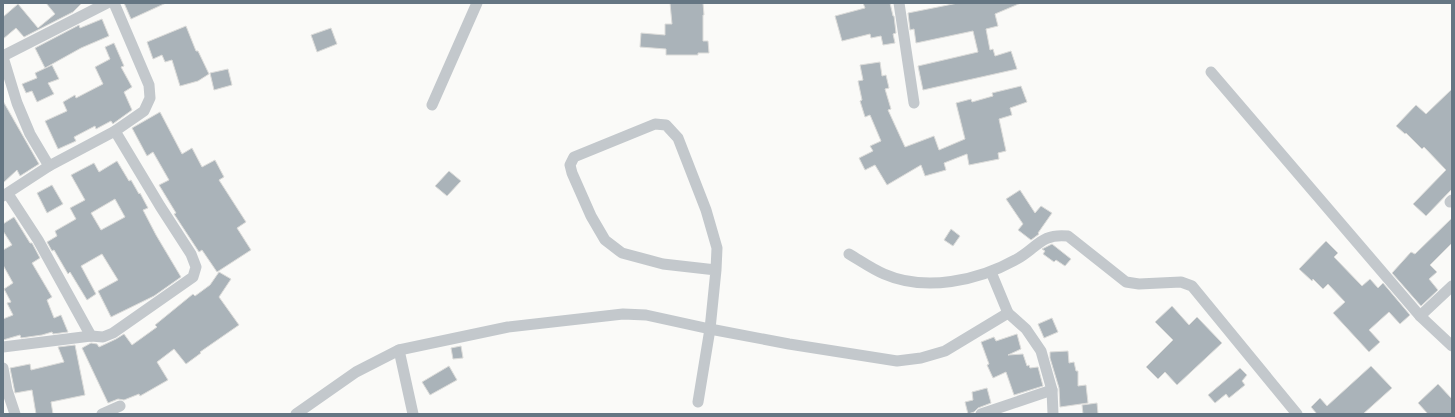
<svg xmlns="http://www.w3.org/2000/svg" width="1455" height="417" font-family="'Titillium Web',sans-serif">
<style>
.building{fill:#aab3b9;stroke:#dcdcda;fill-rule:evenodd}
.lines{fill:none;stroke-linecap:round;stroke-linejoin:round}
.street{stroke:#c3c8cc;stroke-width:11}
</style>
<rect width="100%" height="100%" fill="#fafaf8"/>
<g class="building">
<path d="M 46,3 L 82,3 L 73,12 L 24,37 L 16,28 L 3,39 L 3,17 L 18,4 L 38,28 L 55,14 Z"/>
<path d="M 124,3 L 166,3 L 131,19 Z"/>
<path d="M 670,3 L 703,3 L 704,15 L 703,15 L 703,41 L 708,41 L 709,53 L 698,53 L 698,55 L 666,55 L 666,49 L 640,47 L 641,33 L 665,35 L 665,24 L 672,24 Z"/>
<path d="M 863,3 L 890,3 L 893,16 L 894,16 L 896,33 L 893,34 L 895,43 L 883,45 L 881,36 L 871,38 L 870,34 L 842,41 L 835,16 L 865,8 Z"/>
<path d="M 958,3 L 1021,3 L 995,14 L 998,26 L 986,29 L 990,50 L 993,49 L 995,56 L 1011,51 L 1017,69 L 923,90 L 918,66 L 978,52 L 973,31 L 916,43 L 914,29 L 910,30 L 908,13 Z"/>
<path d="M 102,19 L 109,36 L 81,48 L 45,68 L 35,48 L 79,25 L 80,28 Z"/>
<path d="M 186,26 L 196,51 L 198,51 L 209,74 L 198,81 L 180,86 L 172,60 L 165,62 L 162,55 L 153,59 L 147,42 Z"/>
<path d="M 331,28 L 337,44 L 317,52 L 311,35 Z"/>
<path d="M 114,43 L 124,66 L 121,67 L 132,87 L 124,92 L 132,110 L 114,123 L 113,124 L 111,121 L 96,129 L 95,126 L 74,137 L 76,141 L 58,149 L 45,121 L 67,111 L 63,102 L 75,95 L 76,98 L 103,84 L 95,67 L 110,59 L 105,47 Z"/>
<path d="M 880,62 L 882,76 L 886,75 L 889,88 L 885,89 L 891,109 L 888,110 L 905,147 L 934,136 L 939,150 L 965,139 L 956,103 L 971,99 L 972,102 L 993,96 L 992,93 L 1021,86 L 1027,102 L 1010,108 L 1012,115 L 999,119 L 1006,151 L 998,153 L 999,159 L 969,165 L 967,154 L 944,163 L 946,170 L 925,176 L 921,165 L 887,185 L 875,165 L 865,170 L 859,158 L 873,151 L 870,146 L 881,141 L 870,115 L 865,117 L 860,101 L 862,100 L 858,81 L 863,80 L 860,65 Z"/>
<path d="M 52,65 L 59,79 L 48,83 L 54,94 L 37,102 L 32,91 L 26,93 L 22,84 L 37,78 L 35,73 Z"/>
<path d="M 228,69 L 232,85 L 214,90 L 210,73 Z"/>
<path d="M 1452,89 L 1452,189 L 1426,216 L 1413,204 L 1446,170 L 1424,147 L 1422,149 L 1406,133 L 1405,134 L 1396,126 L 1416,105 L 1426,114 Z"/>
<path d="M 3,101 L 39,164 L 20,176 L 17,170 L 3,183 Z"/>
<path d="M 160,112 L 182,154 L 192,148 L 202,167 L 215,160 L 224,177 L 219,180 L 246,222 L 237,228 L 251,250 L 217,272 L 202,250 L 199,252 L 174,214 L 176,213 L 159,185 L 169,180 L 153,152 L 147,156 L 132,128 Z"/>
<path d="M 117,161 L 129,181 L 131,180 L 139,194 L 140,193 L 148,208 L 143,210 L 156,235 L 181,277 L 154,296 L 111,317 L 98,291 L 118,280 L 102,254 L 81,266 L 96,294 L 87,300 L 70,272 L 68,274 L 54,250 L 52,251 L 47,242 L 57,236 L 55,231 L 76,219 L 70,208 L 85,200 L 71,175 L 94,163 L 99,172 ZM 115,199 L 125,217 L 101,230 L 91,213 Z"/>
<path d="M 449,171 L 461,181 L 447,196 L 435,186 Z"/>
<path d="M 52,185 L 63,204 L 47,213 L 37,193 Z"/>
<path d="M 1020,190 L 1035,213 L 1041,206 L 1052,213 L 1038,233 L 1039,234 L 1031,240 L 1018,230 L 1023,224 L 1006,199 Z"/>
<path d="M 14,217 L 30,243 L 32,243 L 40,258 L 32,263 L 52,297 L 47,300 L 54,318 L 61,315 L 68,332 L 53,334 L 52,332 L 42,335 L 21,338 L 20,335 L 3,340 L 3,319 L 13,315 L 7,303 L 11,302 L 4,289 L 13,283 L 3,265 L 3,250 L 12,245 L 3,231 L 3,224 Z"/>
<path d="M 1452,218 L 1452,243 L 1430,265 L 1437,272 L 1429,279 L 1438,290 L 1421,306 L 1392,273 L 1411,252 L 1415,254 Z"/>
<path d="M 951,229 L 960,236 L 953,246 L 944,240 Z"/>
<path d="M 1326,241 L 1338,253 L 1334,257 L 1362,286 L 1370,279 L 1378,288 L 1383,283 L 1410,315 L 1400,324 L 1389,312 L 1369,330 L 1380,342 L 1369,352 L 1333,313 L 1345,302 L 1328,284 L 1323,289 L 1313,279 L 1312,281 L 1299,269 Z"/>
<path d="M 1052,244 L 1071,259 L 1065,266 L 1056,260 L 1054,262 L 1043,254 L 1045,251 L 1042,249 Z"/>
<path d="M 219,272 L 231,279 L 219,297 L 239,325 L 200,352 L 201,353 L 186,364 L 174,349 L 157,362 L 168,380 L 140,396 L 139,394 L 124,400 L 118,399 L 108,403 L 82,348 L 91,343 L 97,344 L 99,347 L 116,339 L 124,334 L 132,345 L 157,327 L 155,325 L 193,294 L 195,296 L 210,285 Z"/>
<path d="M 1172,306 L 1189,325 L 1197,317 L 1222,343 L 1177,385 L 1165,372 L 1158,379 L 1146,367 L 1173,340 L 1155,322 Z"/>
<path d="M 1052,318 L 1058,332 L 1044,338 L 1038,324 Z"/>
<path d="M 1017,334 L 1021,349 L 1008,355 L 1023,354 L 1027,366 L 1029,365 L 1030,368 L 1038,367 L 1043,386 L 1014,395 L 1006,372 L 993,378 L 987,365 L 989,364 L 981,342 L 994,337 L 996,341 Z"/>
<path d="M 75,345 L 85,395 L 51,402 L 53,414 L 36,414 L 32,390 L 15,393 L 10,368 L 30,364 L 31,370 L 64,362 L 58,347 Z"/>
<path d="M 461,346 L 463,358 L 453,359 L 451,348 Z"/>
<path d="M 1068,351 L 1069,363 L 1074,362 L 1076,371 L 1078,371 L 1078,386 L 1086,385 L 1088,403 L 1060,407 L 1059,388 L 1050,358 L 1050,352 Z"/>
<path d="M 449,366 L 457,380 L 430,395 L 422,382 Z"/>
<path d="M 1371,366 L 1392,388 L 1363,414 L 1317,414 L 1311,407 L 1320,398 L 1327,406 Z"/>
<path d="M 1240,368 L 1247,375 L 1242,381 L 1245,385 L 1229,398 L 1226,394 L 1215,403 L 1208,395 Z"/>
<path d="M 1438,384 L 1452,399 L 1452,414 L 1428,414 L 1418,403 Z"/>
<path d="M 987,388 L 991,403 L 978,408 L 974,412 L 968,414 L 965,402 L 973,400 L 972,392 Z"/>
<path d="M 1097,403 L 1098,414 L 1083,414 L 1082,405 Z"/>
</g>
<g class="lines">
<g class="street">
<path d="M 899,3 L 914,103"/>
<path d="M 3,56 L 107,3"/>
<path d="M 3,57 L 17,103 L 30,134 L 49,166"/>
<path d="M 1211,72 L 1420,316 L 1452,346"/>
<path d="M 432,105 L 477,3"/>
<path d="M 8,194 L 38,240 L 91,336"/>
<path d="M 3,196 L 49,166 L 115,131 L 144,111 L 150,98 L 149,85 L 114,3"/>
<path d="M 1450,202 L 1452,200"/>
<path d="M 849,254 C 861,261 872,269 884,274 C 925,292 978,281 1017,259 C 1037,248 1041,233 1068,236 L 1126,282 L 1139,284 L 1181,282 L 1192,286 L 1297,414"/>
<path d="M 1008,313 L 1026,329 L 1041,351 L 1052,390 L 1053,414"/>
<path d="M 1420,316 L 1452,286"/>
<path d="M 3,347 L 91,336 L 103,337 L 113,333 L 193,277 L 196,267 L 191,254 L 160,206 L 115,131"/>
<path d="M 399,350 L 413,414"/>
<path d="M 3,368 L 7,390 L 15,414"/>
<path d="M 698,402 L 710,329 L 716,270 L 717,248 L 706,210 L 678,138 L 666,125 L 655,124 L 574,157 L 570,165 L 572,173 L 591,216 L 605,240 L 622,253 L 663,264 L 716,270"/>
<path d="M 102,414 L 120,406"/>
<path d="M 296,414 L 356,372 L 399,350 L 508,327 L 623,314 L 646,315 L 710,329 L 789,344 L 897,361 L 921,358 L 945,351 L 1008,313 L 991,272"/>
<path d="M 981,414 L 1052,390"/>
</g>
</g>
<rect width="1455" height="417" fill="none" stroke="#657683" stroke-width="8"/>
</svg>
